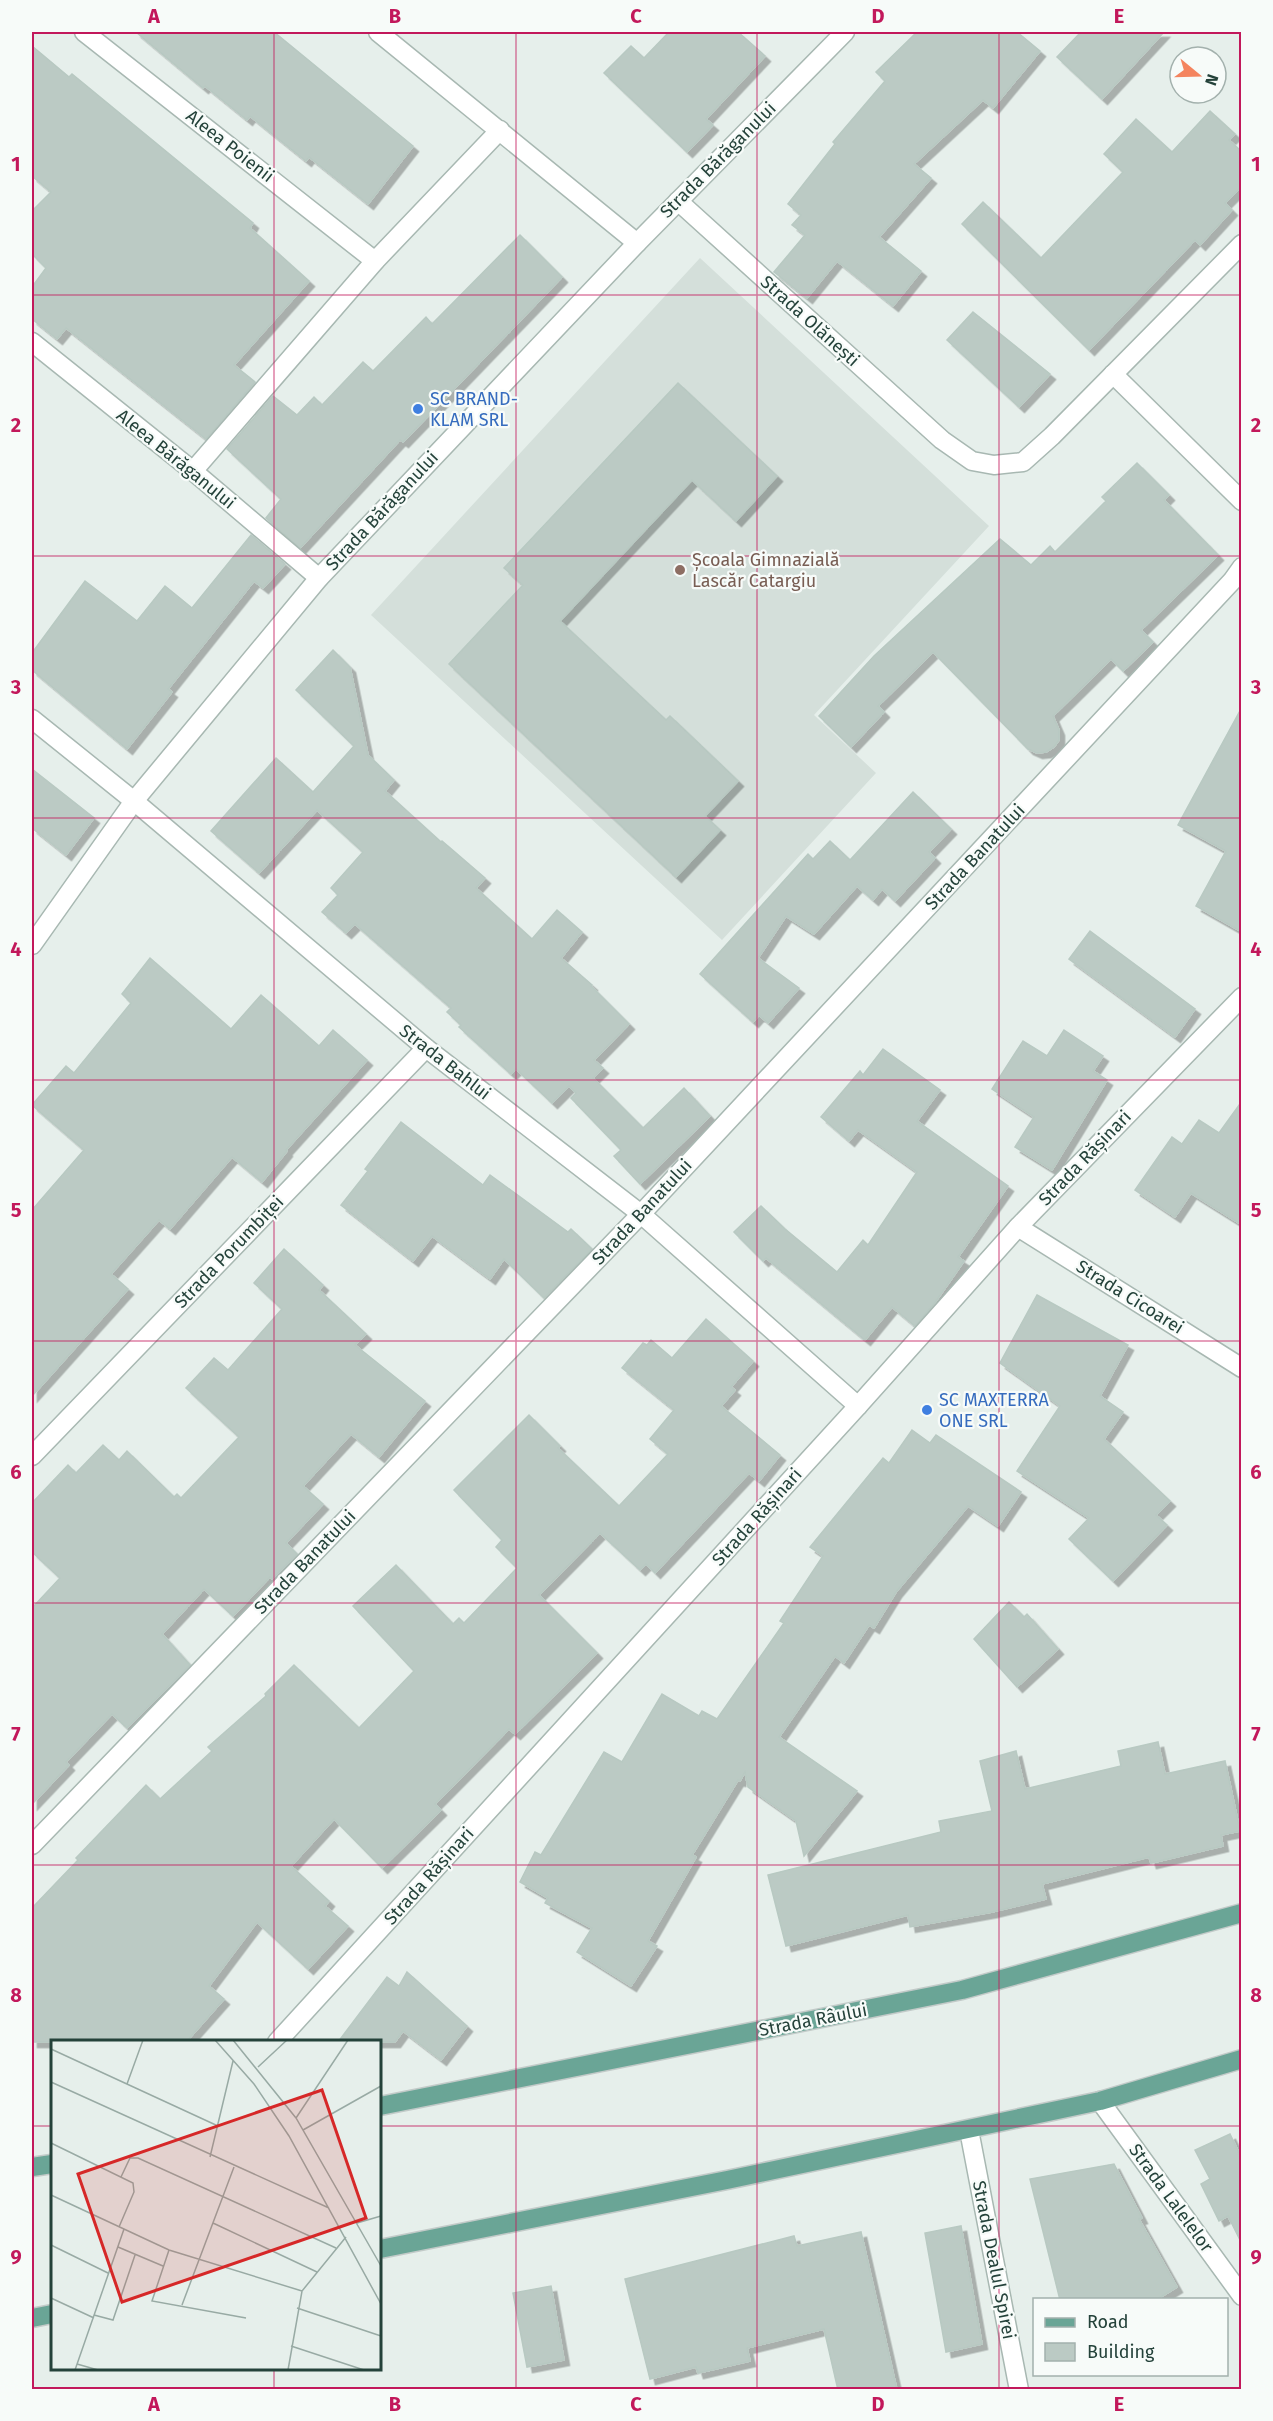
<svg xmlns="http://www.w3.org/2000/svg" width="1273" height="2421" font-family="'Fira Sans',sans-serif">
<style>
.built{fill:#d4dfda}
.building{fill:#bbcac4;stroke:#b8c9c2;stroke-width:1.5;filter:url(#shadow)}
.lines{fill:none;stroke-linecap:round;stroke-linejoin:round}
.minor-casing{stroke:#a8b8b2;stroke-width:21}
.major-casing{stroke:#c2cac8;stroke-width:21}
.minor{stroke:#fff;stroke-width:18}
.major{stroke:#6aa596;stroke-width:18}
.grid{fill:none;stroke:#c2185b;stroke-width:1.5;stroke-opacity:0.55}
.shop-dot{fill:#3f7fe0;stroke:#f7fbf9;stroke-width:2}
.education-dot{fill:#8d6e63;stroke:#f7fbf9;stroke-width:2}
.labels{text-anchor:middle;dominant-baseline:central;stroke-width:4.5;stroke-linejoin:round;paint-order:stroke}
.street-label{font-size:18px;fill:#24423a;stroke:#f7fbf9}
.shop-label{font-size:18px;fill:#366cbe;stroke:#f7fbf9;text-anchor:start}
.education-label{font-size:18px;fill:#785e54;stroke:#f7fbf9;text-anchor:start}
.inset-road{fill:none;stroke:#98aaa4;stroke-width:1.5}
.view{fill:#d62828;fill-opacity:0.15;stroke:#d62828;stroke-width:3}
.inset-edge{fill:none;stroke:#24423a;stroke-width:3}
.neatline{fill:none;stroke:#c2185b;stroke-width:2}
.grid-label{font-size:20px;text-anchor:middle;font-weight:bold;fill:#c2185b}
</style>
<defs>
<filter id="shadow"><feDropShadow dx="5.5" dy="5.5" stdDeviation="0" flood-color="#0004"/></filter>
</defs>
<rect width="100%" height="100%" fill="#e6efeb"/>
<path class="built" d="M 700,258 L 989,526 L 814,715 L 876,773 L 722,940 L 371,615 Z"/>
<g class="building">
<path d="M 136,32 L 274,32 L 413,146 L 368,204 L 309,157 L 306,161 L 250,116 L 247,120 L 205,86 L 203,88 Z"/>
<path d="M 669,32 L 738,32 L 765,56 L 706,119 L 713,125 L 687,152 L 604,73 L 631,46 L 644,58 Z"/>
<path d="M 917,32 L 1017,32 L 1040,51 L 993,108 L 983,100 L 914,164 L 931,178 L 879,237 L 921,271 L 893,306 L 837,261 L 807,298 L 774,272 L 805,235 L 792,225 L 801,215 L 788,204 L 835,144 L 833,142 L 885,81 L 876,72 Z"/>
<path d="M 1081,32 L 1164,32 L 1102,99 L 1057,57 Z"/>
<path d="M 32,46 L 69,77 L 72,74 L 253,223 L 250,228 L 309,281 L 234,365 L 255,382 L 206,439 L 66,328 L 57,339 L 32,319 L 32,287 L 46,268 L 32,254 L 32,211 L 51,192 L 32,176 Z"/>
<path d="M 1210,111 L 1235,134 L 1229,140 L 1242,152 L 1242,186 L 1225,203 L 1232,210 L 1200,245 L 1195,240 L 1089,350 L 962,224 L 983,202 L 1041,258 L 1123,172 L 1104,154 L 1136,119 L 1172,152 Z"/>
<path d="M 520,235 L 562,277 L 403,442 L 400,440 L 300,548 L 266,518 L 281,499 L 227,449 L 273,396 L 297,415 L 314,397 L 322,405 L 363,362 L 373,371 L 426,317 L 432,324 Z"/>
<path d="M 973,312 L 1050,374 L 1019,407 L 947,340 Z"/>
<path d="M 678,383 L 777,476 L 736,521 L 692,480 L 560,621 L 666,720 L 670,716 L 738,781 L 705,816 L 720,830 L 676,877 L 449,664 L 523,585 L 504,568 Z"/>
<path d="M 1137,463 L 1169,495 L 1164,500 L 1218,555 L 1141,630 L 1153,642 L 1123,671 L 1111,659 L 1053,716 L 1059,730 L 1059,740 L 1054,747 L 1046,752 L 1037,753 L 1028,749 L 933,652 L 878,706 L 884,712 L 851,747 L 819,716 L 874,656 L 1000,539 L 1031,565 L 1050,546 L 1055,552 L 1106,501 L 1102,497 Z"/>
<path d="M 251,535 L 285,564 L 263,588 L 254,581 L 168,689 L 172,692 L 127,749 L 32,670 L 32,653 L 85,581 L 137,621 L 165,586 L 192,608 Z"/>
<path d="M 333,650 L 350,667 L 368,755 L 394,780 L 385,791 L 441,842 L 442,841 L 485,878 L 476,888 L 532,939 L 557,910 L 582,932 L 561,958 L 592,985 L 591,986 L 629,1024 L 594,1060 L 603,1068 L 593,1078 L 643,1128 L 684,1088 L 710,1116 L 640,1184 L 614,1156 L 621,1150 L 571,1098 L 576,1093 L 569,1086 L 552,1103 L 516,1069 L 511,1074 L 459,1027 L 461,1025 L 447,1012 L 451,1008 L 355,924 L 346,933 L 322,912 L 338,895 L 331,888 L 363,852 L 317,810 L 259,873 L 211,831 L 276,758 L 313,792 L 354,746 L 296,690 Z"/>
<path d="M 1242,707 L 1242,932 L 1196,906 L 1226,851 L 1178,825 Z"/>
<path d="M 32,769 L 94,818 L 66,855 L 32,828 Z"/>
<path d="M 913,792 L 951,829 L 929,852 L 935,858 L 895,901 L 882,889 L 873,900 L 857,886 L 814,934 L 786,916 L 758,958 L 799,988 L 768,1023 L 759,1015 L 753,1022 L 700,974 L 808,854 L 813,859 L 830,841 L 850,860 Z"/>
<path d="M 1090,931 L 1195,1009 L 1175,1037 L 1069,959 Z"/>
<path d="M 150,958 L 231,1029 L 261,995 L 319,1046 L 333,1030 L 367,1060 L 286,1150 L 287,1151 L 262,1182 L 232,1157 L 170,1229 L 159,1220 L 111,1274 L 128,1289 L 32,1396 L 32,1210 L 84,1150 L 32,1105 L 66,1066 L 74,1073 L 131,1003 L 122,994 Z"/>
<path d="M 1064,1030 L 1103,1056 L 1093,1071 L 1107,1080 L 1052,1170 L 1015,1147 L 1034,1117 L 992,1089 L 1023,1041 L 1047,1056 Z"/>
<path d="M 883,1049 L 940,1090 L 917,1121 L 1008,1186 L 958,1257 L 964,1261 L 934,1304 L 915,1326 L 892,1307 L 865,1340 L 766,1258 L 763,1261 L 734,1232 L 761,1206 L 785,1229 L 837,1272 L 863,1240 L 868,1245 L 917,1172 L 858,1130 L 849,1141 L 821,1117 L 860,1071 L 863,1075 Z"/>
<path d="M 1242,1101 L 1242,1225 L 1191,1193 L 1175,1217 L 1135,1190 L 1172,1137 L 1182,1144 L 1199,1120 L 1219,1133 Z"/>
<path d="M 401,1122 L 483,1185 L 490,1175 L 568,1232 L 571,1229 L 592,1249 L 544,1298 L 504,1259 L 490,1279 L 432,1236 L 413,1261 L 341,1205 L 368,1171 L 365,1169 Z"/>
<path d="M 284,1249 L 323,1285 L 319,1290 L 366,1334 L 355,1345 L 425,1401 L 379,1457 L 351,1434 L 303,1486 L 323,1504 L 286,1543 L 297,1554 L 272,1579 L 270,1577 L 233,1616 L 204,1589 L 162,1634 L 190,1665 L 127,1728 L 112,1714 L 66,1762 L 69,1765 L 32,1804 L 32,1608 L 60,1578 L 32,1552 L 32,1503 L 68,1465 L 76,1473 L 103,1445 L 119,1460 L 127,1451 L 174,1497 L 177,1494 L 181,1498 L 239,1437 L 186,1388 L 214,1358 L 228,1370 L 282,1309 L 254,1283 Z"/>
<path d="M 1037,1295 L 1128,1345 L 1100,1396 L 1123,1412 L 1104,1439 L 1170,1501 L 1156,1515 L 1167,1525 L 1113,1581 L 1069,1539 L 1089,1518 L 1017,1471 L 1060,1406 L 1000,1363 Z"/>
<path d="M 706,1319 L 753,1361 L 731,1387 L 735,1390 L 721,1406 L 780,1455 L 759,1481 L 749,1473 L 655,1573 L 646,1564 L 640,1570 L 600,1533 L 539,1595 L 597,1653 L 515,1734 L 509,1729 L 435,1804 L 441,1810 L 382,1868 L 334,1819 L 291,1866 L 329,1901 L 325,1906 L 348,1926 L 308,1969 L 257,1922 L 209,1986 L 224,1999 L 186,2042 L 32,2042 L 32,1908 L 78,1860 L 76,1858 L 146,1785 L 160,1799 L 212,1751 L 208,1747 L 266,1696 L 265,1694 L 294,1665 L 359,1728 L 414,1671 L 353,1606 L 396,1565 L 453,1624 L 459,1618 L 464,1623 L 517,1568 L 496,1547 L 502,1540 L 454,1490 L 529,1415 L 560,1446 L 558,1448 L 619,1506 L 668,1454 L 650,1439 L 674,1410 L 622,1368 L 643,1343 L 647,1345 L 651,1340 L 672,1358 Z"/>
<path d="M 912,1430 L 930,1443 L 936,1435 L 1021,1492 L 998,1526 L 968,1506 L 896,1592 L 874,1628 L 869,1625 L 844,1663 L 835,1656 L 779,1737 L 857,1791 L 804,1856 L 796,1821 L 748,1787 L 745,1772 L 740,1781 L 738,1780 L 692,1855 L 696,1857 L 648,1941 L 657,1946 L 631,1986 L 577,1952 L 592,1928 L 545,1903 L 548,1898 L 520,1882 L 535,1852 L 541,1855 L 604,1752 L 622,1762 L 662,1694 L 699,1716 L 702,1711 L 717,1719 L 784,1623 L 780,1621 L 823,1556 L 810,1547 L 883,1458 L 889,1463 Z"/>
<path d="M 1009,1602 L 1024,1617 L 1027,1614 L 1058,1649 L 1017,1687 L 974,1639 Z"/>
<path d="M 1158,1742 L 1165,1774 L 1225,1761 L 1240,1831 L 1221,1835 L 1223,1846 L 1151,1863 L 1149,1857 L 1042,1884 L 1046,1899 L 992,1912 L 910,1927 L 908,1915 L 786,1946 L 768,1875 L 941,1832 L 939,1821 L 992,1811 L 980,1761 L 1016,1751 L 1025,1789 L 1121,1766 L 1118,1751 Z"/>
<path d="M 407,1972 L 467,2026 L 441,2060 L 403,2031 L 395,2042 L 338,2042 L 387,1977 L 399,1986 Z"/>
<path d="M 1230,2134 L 1242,2159 L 1242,2244 L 1228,2216 L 1219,2221 L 1201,2184 L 1210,2179 L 1195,2150 Z"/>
<path d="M 1114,2164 L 1142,2218 L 1139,2219 L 1177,2287 L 1156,2300 L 1060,2300 L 1030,2179 Z"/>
<path d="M 961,2226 L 982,2344 L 946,2352 L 925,2233 Z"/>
<path d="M 861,2232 L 897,2390 L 838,2390 L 824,2329 L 747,2348 L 750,2361 L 698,2373 L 696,2367 L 650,2379 L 625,2279 L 794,2236 L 797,2246 Z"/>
<path d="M 551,2286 L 564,2360 L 527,2367 L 513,2293 Z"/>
</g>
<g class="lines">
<g class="minor-casing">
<g id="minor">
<path d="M 84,32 L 375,261"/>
<path d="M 378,32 L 637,243"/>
<path d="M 678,201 L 942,440 L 972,461 L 994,465 L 1023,462 L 1052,436 L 1242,244"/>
<path d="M 32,342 L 193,471 L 319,578"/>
<path d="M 1113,374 L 1242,501"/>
<path d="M 193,471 L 375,261 L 500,130"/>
<path d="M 32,719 L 134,801 L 426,1048 L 641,1214 L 858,1406"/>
<path d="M 32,945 L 134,801 L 319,578 L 637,243 L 845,32"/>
<path d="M 1018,1227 L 1242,1368"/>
<path d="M 32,1456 L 426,1048"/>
<path d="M 32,1845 L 641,1214 L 1232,581 L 1242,567"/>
<path d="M 277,2042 L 858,1406 L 1018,1227 L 1242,997"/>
<path d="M 1100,2101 L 1242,2296"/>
<path d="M 969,2130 L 1019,2390"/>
</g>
</g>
<g class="major-casing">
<g id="major">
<path d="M 380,2106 L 962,1990 L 1242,1913"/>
<path d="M 32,2167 L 52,2164"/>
<path d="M 380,2249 L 727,2180 L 1100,2101 L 1242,2059"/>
<path d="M 32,2318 L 52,2314"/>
</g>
</g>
<use href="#minor" class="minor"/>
<use href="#major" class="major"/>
</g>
<path class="grid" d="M 274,32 L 274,2042M 516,32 L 516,2390M 757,32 L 757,2390M 999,32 L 999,2390M 32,295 L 1242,295M 32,556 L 1242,556M 32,818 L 1242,818M 32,1080 L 1242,1080M 32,1341 L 1242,1341M 32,1603 L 1242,1603M 32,1865 L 1242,1865M 32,2126 L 52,2126M 380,2126 L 1242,2126M 274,2368 L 274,2390"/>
<g class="shop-dot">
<circle cx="418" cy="409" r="6"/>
<circle cx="927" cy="1410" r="6"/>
</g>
<circle class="education-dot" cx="680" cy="570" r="6"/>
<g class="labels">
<g class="street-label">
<text transform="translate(230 146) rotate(38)">Aleea Poienii</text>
<text transform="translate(718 160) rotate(-45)">Strada Bărăganului</text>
<text transform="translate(810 321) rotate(42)">Strada Olănești</text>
<text transform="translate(176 459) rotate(39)">Aleea Bărăganului</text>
<text transform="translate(382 511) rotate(-47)">Strada Bărăganului</text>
<text transform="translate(975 857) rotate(-47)">Strada Banatului</text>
<text transform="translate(445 1062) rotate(38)">Strada Bahlui</text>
<text transform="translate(1085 1158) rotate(-46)">Strada Rășinari</text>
<text transform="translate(642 1212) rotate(-47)">Strada Banatului</text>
<text transform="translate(229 1252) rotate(-46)">Strada Porumbiței</text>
<text transform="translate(1130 1297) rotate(32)">Strada Cicoarei</text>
<text transform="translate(757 1517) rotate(-48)">Strada Rășinari</text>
<text transform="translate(305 1562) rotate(-46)">Strada Banatului</text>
<text transform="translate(429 1876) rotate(-48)">Strada Rășinari</text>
<text transform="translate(813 2020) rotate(-11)">Strada Râului</text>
<text transform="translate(1171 2198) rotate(54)">Strada Lalelelor</text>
<text transform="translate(994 2260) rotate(79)">Strada Dealul Spirei</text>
</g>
<g class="shop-label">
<text x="430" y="399">SC BRAND-<tspan x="430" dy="21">KLAM SRL</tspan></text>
<text x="939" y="1400">SC MAXTERRA<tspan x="939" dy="21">ONE SRL</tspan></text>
</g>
<g class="education-label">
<text x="692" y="560">Școala Gimnazială<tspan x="692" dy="21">Lascăr Catargiu</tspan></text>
</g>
</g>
<g transform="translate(51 2040)">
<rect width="330" height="330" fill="#e6efeb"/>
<path class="inset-road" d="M 164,0 L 203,44 L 238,96 L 330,264M 182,0 L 245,78 L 330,226M 0,9 L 167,86M 207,27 L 236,0M 0,42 L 278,168M 76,44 L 92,0M 245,78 L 297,0M 252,90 L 330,46M 0,103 L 82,143 L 83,152 L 68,187M 159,117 L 182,21M 70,137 L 79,118 L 87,118 L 285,208M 0,155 L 118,210 L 251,251M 162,183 L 266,232M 306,183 L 330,176M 0,205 L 57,233M 67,207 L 112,226M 118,210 L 101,261 L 195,278M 0,258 L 43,278M 131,265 L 183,127M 246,268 L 330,296M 43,275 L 62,280 L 84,215M 240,306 L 313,330M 26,324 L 47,330M 24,330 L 73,189M 237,330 L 251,251 L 295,197"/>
<path class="view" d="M 271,50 L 315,178 L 71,262 L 27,134 Z"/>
<rect width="330" height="330" class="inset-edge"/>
</g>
<rect width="1273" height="2421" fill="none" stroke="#f7fbf9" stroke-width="66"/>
<rect x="1033" y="2298" width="195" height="78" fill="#f7fbf9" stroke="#a3b1ad" stroke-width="1.5"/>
<rect x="1045" y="2318" width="30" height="9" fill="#6aa596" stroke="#a3b1ad" stroke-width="1.5"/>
<text x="1087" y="2328" font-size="18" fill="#24423a">Road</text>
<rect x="1045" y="2343" width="30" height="18" fill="#bbcac4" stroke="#a3b1ad" stroke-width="1.5"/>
<text x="1087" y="2358" font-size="18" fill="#24423a">Building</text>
<g transform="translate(1198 75) rotate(109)"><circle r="28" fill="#f7fbf9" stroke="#a3b1ad" stroke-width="1.5"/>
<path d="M0-4.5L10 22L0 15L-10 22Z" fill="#f4845f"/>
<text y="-9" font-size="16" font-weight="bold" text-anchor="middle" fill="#24423a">N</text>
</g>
<rect x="33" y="33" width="1207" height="2355" class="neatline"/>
<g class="grid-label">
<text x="154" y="23">A</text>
<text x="395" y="23">B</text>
<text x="636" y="23">C</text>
<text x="878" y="23">D</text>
<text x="1119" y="23">E</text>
<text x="16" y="171">1</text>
<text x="1256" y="171">1</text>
<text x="16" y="432">2</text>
<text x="1256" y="432">2</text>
<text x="16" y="694">3</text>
<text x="1256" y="694">3</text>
<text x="16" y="956">4</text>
<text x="1256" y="956">4</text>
<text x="16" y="1217">5</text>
<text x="1256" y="1217">5</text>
<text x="16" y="1479">6</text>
<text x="1256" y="1479">6</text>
<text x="16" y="1741">7</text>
<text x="1256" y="1741">7</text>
<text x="16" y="2002">8</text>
<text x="1256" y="2002">8</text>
<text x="16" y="2264">9</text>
<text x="1256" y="2264">9</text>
<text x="154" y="2411">A</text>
<text x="395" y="2411">B</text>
<text x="636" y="2411">C</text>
<text x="878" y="2411">D</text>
<text x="1119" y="2411">E</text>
</g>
</svg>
